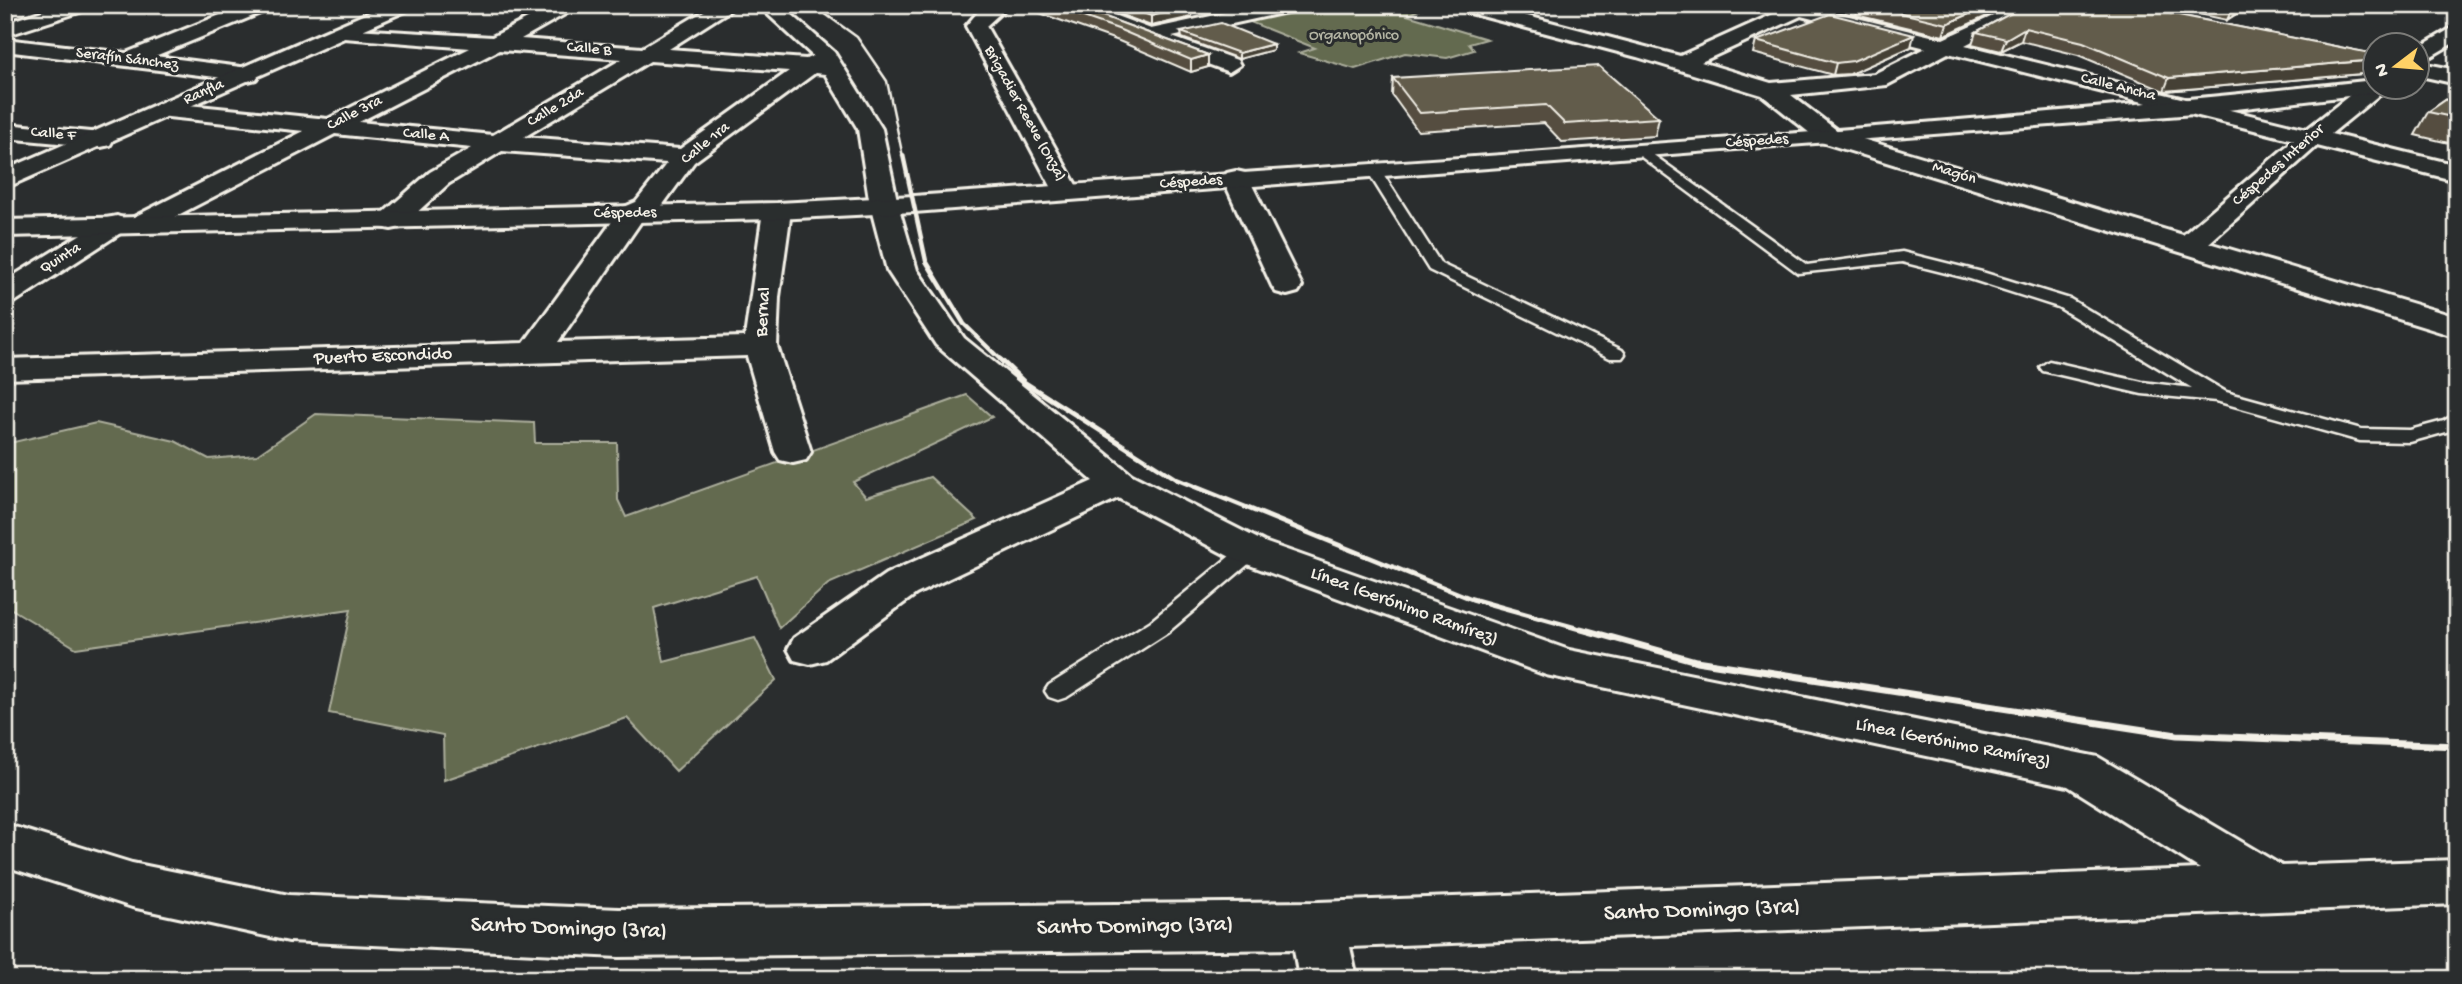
<svg xmlns="http://www.w3.org/2000/svg" width="2462" height="984" font-family="'Gochi Hand',sans-serif">
<style>
.green{fill:#636a4f;stroke:#acae9c;stroke-width:2}
.lines{fill:none;stroke-linecap:round;stroke-linejoin:round}
.service-casing{stroke:#f4f1e8;stroke-width:5}
.minor-casing{stroke:#f4f1e8;stroke-width:6}
.tertiary-casing{stroke:#f4f1e8;stroke-width:6}
.secondary-casing{stroke:#f4f1e8;stroke-width:6}
.service{fill:#2a2d2e;fill-rule:evenodd}
.minor{fill:#2a2d2e;fill-rule:evenodd}
.tertiary{fill:#2a2d2e;fill-rule:evenodd}
.secondary{fill:#2a2d2e;fill-rule:evenodd}
.rail-far3{stroke:#f4f1e8;stroke-width:2.5}
.rail-far2{stroke:#f4f1e8;stroke-width:4.5}
.rail-far1{stroke:#f4f1e8;stroke-width:5}
.rail{stroke:#f4f1e8;stroke-width:7}
.wall{fill:#544e40;stroke:#f4f1e8;stroke-width:2}
.shaded-wall{fill:#454034;stroke:#f4f1e8;stroke-width:2}
.building{fill:#625b4b;stroke:#f4f1e8;stroke-width:2}
.labels{text-anchor:middle;dominant-baseline:central;stroke-width:6;stroke-linejoin:round;paint-order:stroke}
.far-park-label{font-size:16px;fill:#b3b4a3;stroke:#2a2d2e}
.far-street-label{font-size:16px;fill:#f4f1e8;stroke:#2a2d2e}
.street-label{font-size:19px;fill:#f4f1e8;stroke:#2a2d2e}
.near-street-label{font-size:23px;fill:#f4f1e8;stroke:#2a2d2e}
</style>
<rect width="100%" height="100%" fill="#2a2d2e"/>
<filter id="ink" filterUnits="userSpaceOnUse"><feTurbulence type="fractalNoise" baseFrequency=".0143" numOctaves="2"/><feDisplacementMap in="SourceGraphic" scale="14" xChannelSelector="R" yChannelSelector="G"/><feConvolveMatrix kernelMatrix="1 2 1 2 8 2 1 2 1" color-interpolation-filters="sRGB"/></filter>
<g filter="url(#ink)">
<g class="green">
<path d="M 1335,5 L 1412,5 L 1423,8 L 1407,15 L 1487,39 L 1469,44 L 1474,50 L 1447,58 L 1405,53 L 1355,69 L 1299,53 L 1315,48 L 1245,20 Z"/>
<path d="M 967,395 L 992,417 L 853,482 L 866,497 L 930,477 L 977,520 L 828,584 L 779,628 L 757,576 L 654,608 L 664,662 L 755,638 L 776,680 L 676,771 L 627,718 L 444,780 L 443,735 L 329,713 L 351,609 L 76,648 L 5,605 L 5,444 L 96,423 L 175,441 L 209,459 L 257,455 L 316,414 L 534,423 L 535,443 L 617,443 L 618,500 L 626,517 Z"/>
</g>
<g class="lines">
<g class="service-casing">
<g id="service">
<path d="M 1641,146 L 1807,265 L 1902,252 L 1982,272 L 2070,299 L 2226,392 L 2361,429 L 2410,430 L 2444,421 L 2457,413 L 2457,429 L 2410,442 L 2360,441 L 2216,401 L 2142,394 L 2043,371 L 2040,367 L 2049,361 L 2142,382 L 2192,388 L 2058,307 L 1970,279 L 1902,262 L 1798,273 L 1636,153 L 1634,150 Z"/>
<path d="M 1373,165 L 1380,169 L 1441,264 L 1622,350 L 1625,354 L 1622,358 L 1610,358 L 1429,270 L 1366,169 Z"/>
<path d="M 1250,544 L 1258,546 L 1261,551 L 1258,556 L 1167,633 L 1067,697 L 1058,700 L 1049,697 L 1045,691 L 1049,685 L 1151,621 L 1242,546 Z"/>
</g>
</g>
<g class="minor-casing">
<g id="minor">
<path d="M 61,5 L 92,5 L 89,9 L 5,36 L 5,23 Z"/>
<path d="M 245,5 L 273,5 L 270,9 L 155,56 L 256,69 L 259,74 L 256,79 L 248,81 L 5,51 L 5,39 L 126,53 Z"/>
<path d="M 555,5 L 581,5 L 521,39 L 642,48 L 714,5 L 738,5 L 669,49 L 806,59 L 813,56 L 758,5 L 781,5 L 834,52 L 882,129 L 898,205 L 917,270 L 964,338 L 1132,475 L 1264,542 L 1569,650 L 2098,757 L 2282,866 L 2457,860 L 2457,904 L 1350,947 L 1357,979 L 1299,979 L 1294,949 L 619,957 L 289,941 L 132,907 L 5,866 L 5,824 L 132,863 L 289,895 L 619,909 L 1318,902 L 2200,869 L 2068,786 L 1546,675 L 1236,560 L 1118,498 L 916,594 L 826,660 L 810,664 L 794,660 L 788,649 L 794,638 L 886,574 L 1093,481 L 936,345 L 887,270 L 870,205 L 858,129 L 825,74 L 815,73 L 694,162 L 656,214 L 642,220 L 558,342 L 745,337 L 763,211 L 767,205 L 787,205 L 791,211 L 779,297 L 777,346 L 811,452 L 806,460 L 793,463 L 780,460 L 775,452 L 747,356 L 5,379 L 5,359 L 524,343 L 622,208 L 636,202 L 667,163 L 502,151 L 448,184 L 401,227 L 391,229 L 381,227 L 377,221 L 381,215 L 430,172 L 472,148 L 335,134 L 149,230 L 139,232 L 128,228 L 16,301 L 5,303 L 5,281 L 107,218 L 117,216 L 128,220 L 304,131 L 168,117 L 160,115 L 156,110 L 160,105 L 168,103 L 328,119 L 470,48 L 344,38 L 337,36 L 334,32 L 337,28 L 492,37 ZM 499,50 L 622,59 L 493,135 L 359,122 ZM 650,61 L 789,71 L 680,149 L 524,137 Z"/>
<path d="M 984,5 L 1009,5 L 986,26 L 1080,192 L 1076,198 L 1058,198 L 1054,192 L 966,26 Z"/>
<path d="M 1058,5 L 1087,5 L 1151,29 L 1262,5 L 1301,5 L 1291,11 L 1172,37 L 1237,60 L 1240,65 L 1229,72 L 1061,9 Z"/>
<path d="M 1452,5 L 1486,5 L 1680,56 L 1780,11 L 1769,5 L 1819,5 L 1816,8 L 1943,39 L 2006,10 L 2013,12 L 2016,16 L 2013,20 L 1965,45 L 2307,129 L 2364,84 L 2374,83 L 2374,88 L 2383,89 L 2380,94 L 2331,134 L 2457,165 L 2457,181 L 2317,146 L 2209,243 L 2457,317 L 2457,337 L 1821,142 L 1762,95 L 1637,57 L 1455,9 ZM 1801,16 L 1926,48 L 1874,74 L 1771,83 L 1701,62 ZM 1948,53 L 2294,140 L 2183,235 L 1839,132 L 1791,95 L 1887,85 Z"/>
<path d="M 5,124 L 101,133 L 110,135 L 113,140 L 110,145 L 101,147 L 5,138 Z"/>
<path d="M 1236,171 L 1245,173 L 1249,179 L 1302,286 L 1298,292 L 1287,295 L 1276,292 L 1272,286 L 1223,179 L 1227,173 Z"/>
</g>
</g>
<g class="tertiary-casing">
<g id="tertiary">
<path d="M 386,5 L 413,5 L 410,9 L 5,188 L 5,170 Z"/>
<path d="M 2457,25 L 2457,41 L 2416,65 L 2416,49 Z"/>
<path d="M 2374,80 L 2374,88 L 2385,88 L 2382,92 L 2194,114 L 914,212 L 777,219 L 5,236 L 5,220 L 777,203 L 914,196 C 1401,161 1889,133 2374,80 Z"/>
</g>
</g>
<g class="secondary-casing">
<path id="secondary" d="M 2416,62 L 2457,70 L 2457,84 L 2416,75 Z"/>
</g>
<use href="#service" class="service"/>
<use href="#minor" class="minor"/>
<use href="#tertiary" class="tertiary"/>
<use href="#secondary" class="secondary"/>
<path class="rail-far3" d="M 813,5 L 857,37 L 887,81 L 903,157"/>
<path class="rail-far2" d="M 903,155 L 926,261 L 964,324 L 1003,362"/>
<path class="rail-far1" d="M 1001,360 L 1024,382 L 1176,479 L 1472,599 L 1587,631"/>
<path class="rail" d="M 1581,629 L 1696,661 L 2177,735 L 2457,746"/>
</g>
<g class="wall">
<path d="M 1034,5 L 1073,5 L 1208,55 L 1208,67 L 1191,72 L 1119,41 L 1034,11 Z"/>
<path d="M 1095,5 L 1214,5 L 1214,8 L 1192,13 L 1192,17 L 1151,26 Z"/>
<path d="M 1859,5 L 2128,5 L 2375,54 L 2375,69 L 2373,73 L 2164,91 L 2078,55 L 2021,41 L 2001,51 L 1972,44 L 1976,32 L 2014,12 L 2007,7 L 1943,36 L 1856,15 Z"/>
<path d="M 2162,5 L 2250,5 L 2227,20 L 2161,6 Z"/>
<path d="M 1181,32 L 1273,44 L 1273,50 L 1239,59 L 1182,38 Z"/>
<path d="M 1756,41 L 1911,47 L 1850,74 L 1833,75 L 1753,53 Z"/>
<path d="M 1393,78 L 1659,118 L 1655,136 L 1562,142 L 1544,123 L 1418,131 L 1392,95 Z"/>
<path d="M 2457,92 L 2457,145 L 2415,135 L 2428,112 Z"/>
</g>
<g class="shaded-wall">
<path d="M 1186,5 L 1214,5 L 1214,8 L 1192,13 L 1192,17 L 1151,26 L 1151,16 Z"/>
<path d="M 1989,5 L 2007,5 L 2007,7 L 1943,36 L 1947,24 Z"/>
<path d="M 2234,5 L 2250,5 L 2227,20 Z"/>
<path d="M 2025,28 L 2021,41 L 2001,51 L 2006,39 Z"/>
<path d="M 1914,35 L 1911,47 L 1850,74 L 1833,75 L 1836,63 Z"/>
<path d="M 1273,44 L 1273,50 L 1239,59 L 1239,53 Z"/>
<path d="M 1208,55 L 1208,67 L 1191,72 L 1191,60 Z"/>
<path d="M 2375,60 L 2375,69 L 2373,73 L 2164,91 L 2169,78 Z"/>
</g>
<g class="building">
<path d="M 1049,5 L 1073,5 L 1208,55 L 1191,60 L 1118,29 Z"/>
<path d="M 1121,5 L 1186,5 L 1192,7 L 1151,16 Z"/>
<path d="M 1868,5 L 1989,5 L 1947,24 Z"/>
<path d="M 2021,5 L 2128,5 L 2375,54 L 2375,60 L 2169,78 L 2083,42 L 2025,28 L 2006,39 L 1976,32 L 2019,9 Z"/>
<path d="M 1830,14 L 1914,35 L 1853,61 L 1836,63 L 1756,41 Z"/>
<path d="M 1221,23 L 1273,44 L 1239,53 L 1181,32 Z"/>
<path d="M 1599,66 L 1659,118 L 1565,124 L 1546,105 L 1420,113 L 1393,78 Z"/>
<path d="M 2457,92 L 2457,118 L 2428,112 Z"/>
</g>
</g>
<g class="labels">
<g class="far-park-label">
<text x="1354" y="36">Organopónico</text>
</g>
<g class="far-street-label">
<text transform="translate(589 50) rotate(5)">Calle B</text>
<text transform="translate(127 60) rotate(7)">Serafín Sánchez</text>
<text transform="translate(2118 88) rotate(14)">Calle Ancha</text>
<text transform="translate(204 93) rotate(-24)">Ranfla</text>
<text transform="translate(556 108) rotate(-31)">Calle 2da</text>
<text transform="translate(355 114) rotate(-27)">Calle 3ra</text>
<text transform="translate(1024 114) rotate(61)">Brigadier Reeve (Onza)</text>
<text transform="translate(53 135) rotate(5)">Calle F</text>
<text transform="translate(426 136) rotate(5)">Calle A</text>
<text transform="translate(1757 142) rotate(-4)">Céspedes</text>
<text transform="translate(706 144) rotate(-39)">Calle 1ra</text>
<text transform="translate(2279 166) rotate(-41)">Céspedes Interior</text>
<text transform="translate(1954 174) rotate(17)">Magón</text>
<text transform="translate(1191 183) rotate(-4)">Céspedes</text>
<text transform="translate(625 214) rotate(-1)">Céspedes</text>
<text transform="translate(61 259) rotate(-32)">Quinta</text>
</g>
<g class="street-label">
<text transform="translate(764 312) rotate(-86)">Bernal</text>
<text transform="translate(383 357) rotate(-2)">Puerto Escondido</text>
<text transform="translate(1404 607) rotate(20)">Línea (Gerónimo Ramírez)</text>
<text transform="translate(1953 744) rotate(11)">Línea (Gerónimo Ramírez)</text>
</g>
<g class="near-street-label">
<text transform="translate(1702 911) rotate(-2)">Santo Domingo (3ra)</text>
<text transform="translate(1135 927) rotate(-1)">Santo Domingo (3ra)</text>
<text transform="translate(569 929) rotate(2)">Santo Domingo (3ra)</text>
</g>
</g>
<rect width="2462" height="984" fill="none" stroke="#2a2d2e" stroke-width="28"/>
<rect x="14" y="14" width="2434" height="956" fill="none" stroke="#f4f1e8" stroke-width="2.5" filter="url(#ink)"/>
<g transform="translate(2396 66) rotate(254)"><circle r="33" fill="#2a2d2e" stroke="#7b7b78" stroke-width="2"/>
<path d="M0-5L12 26L0 18L-12 26Z" fill="#ffd166"/>
<text y="-10" font-size="19" font-weight="bold" text-anchor="middle" fill="#f4f1e8">N</text>
</g>
</svg>
